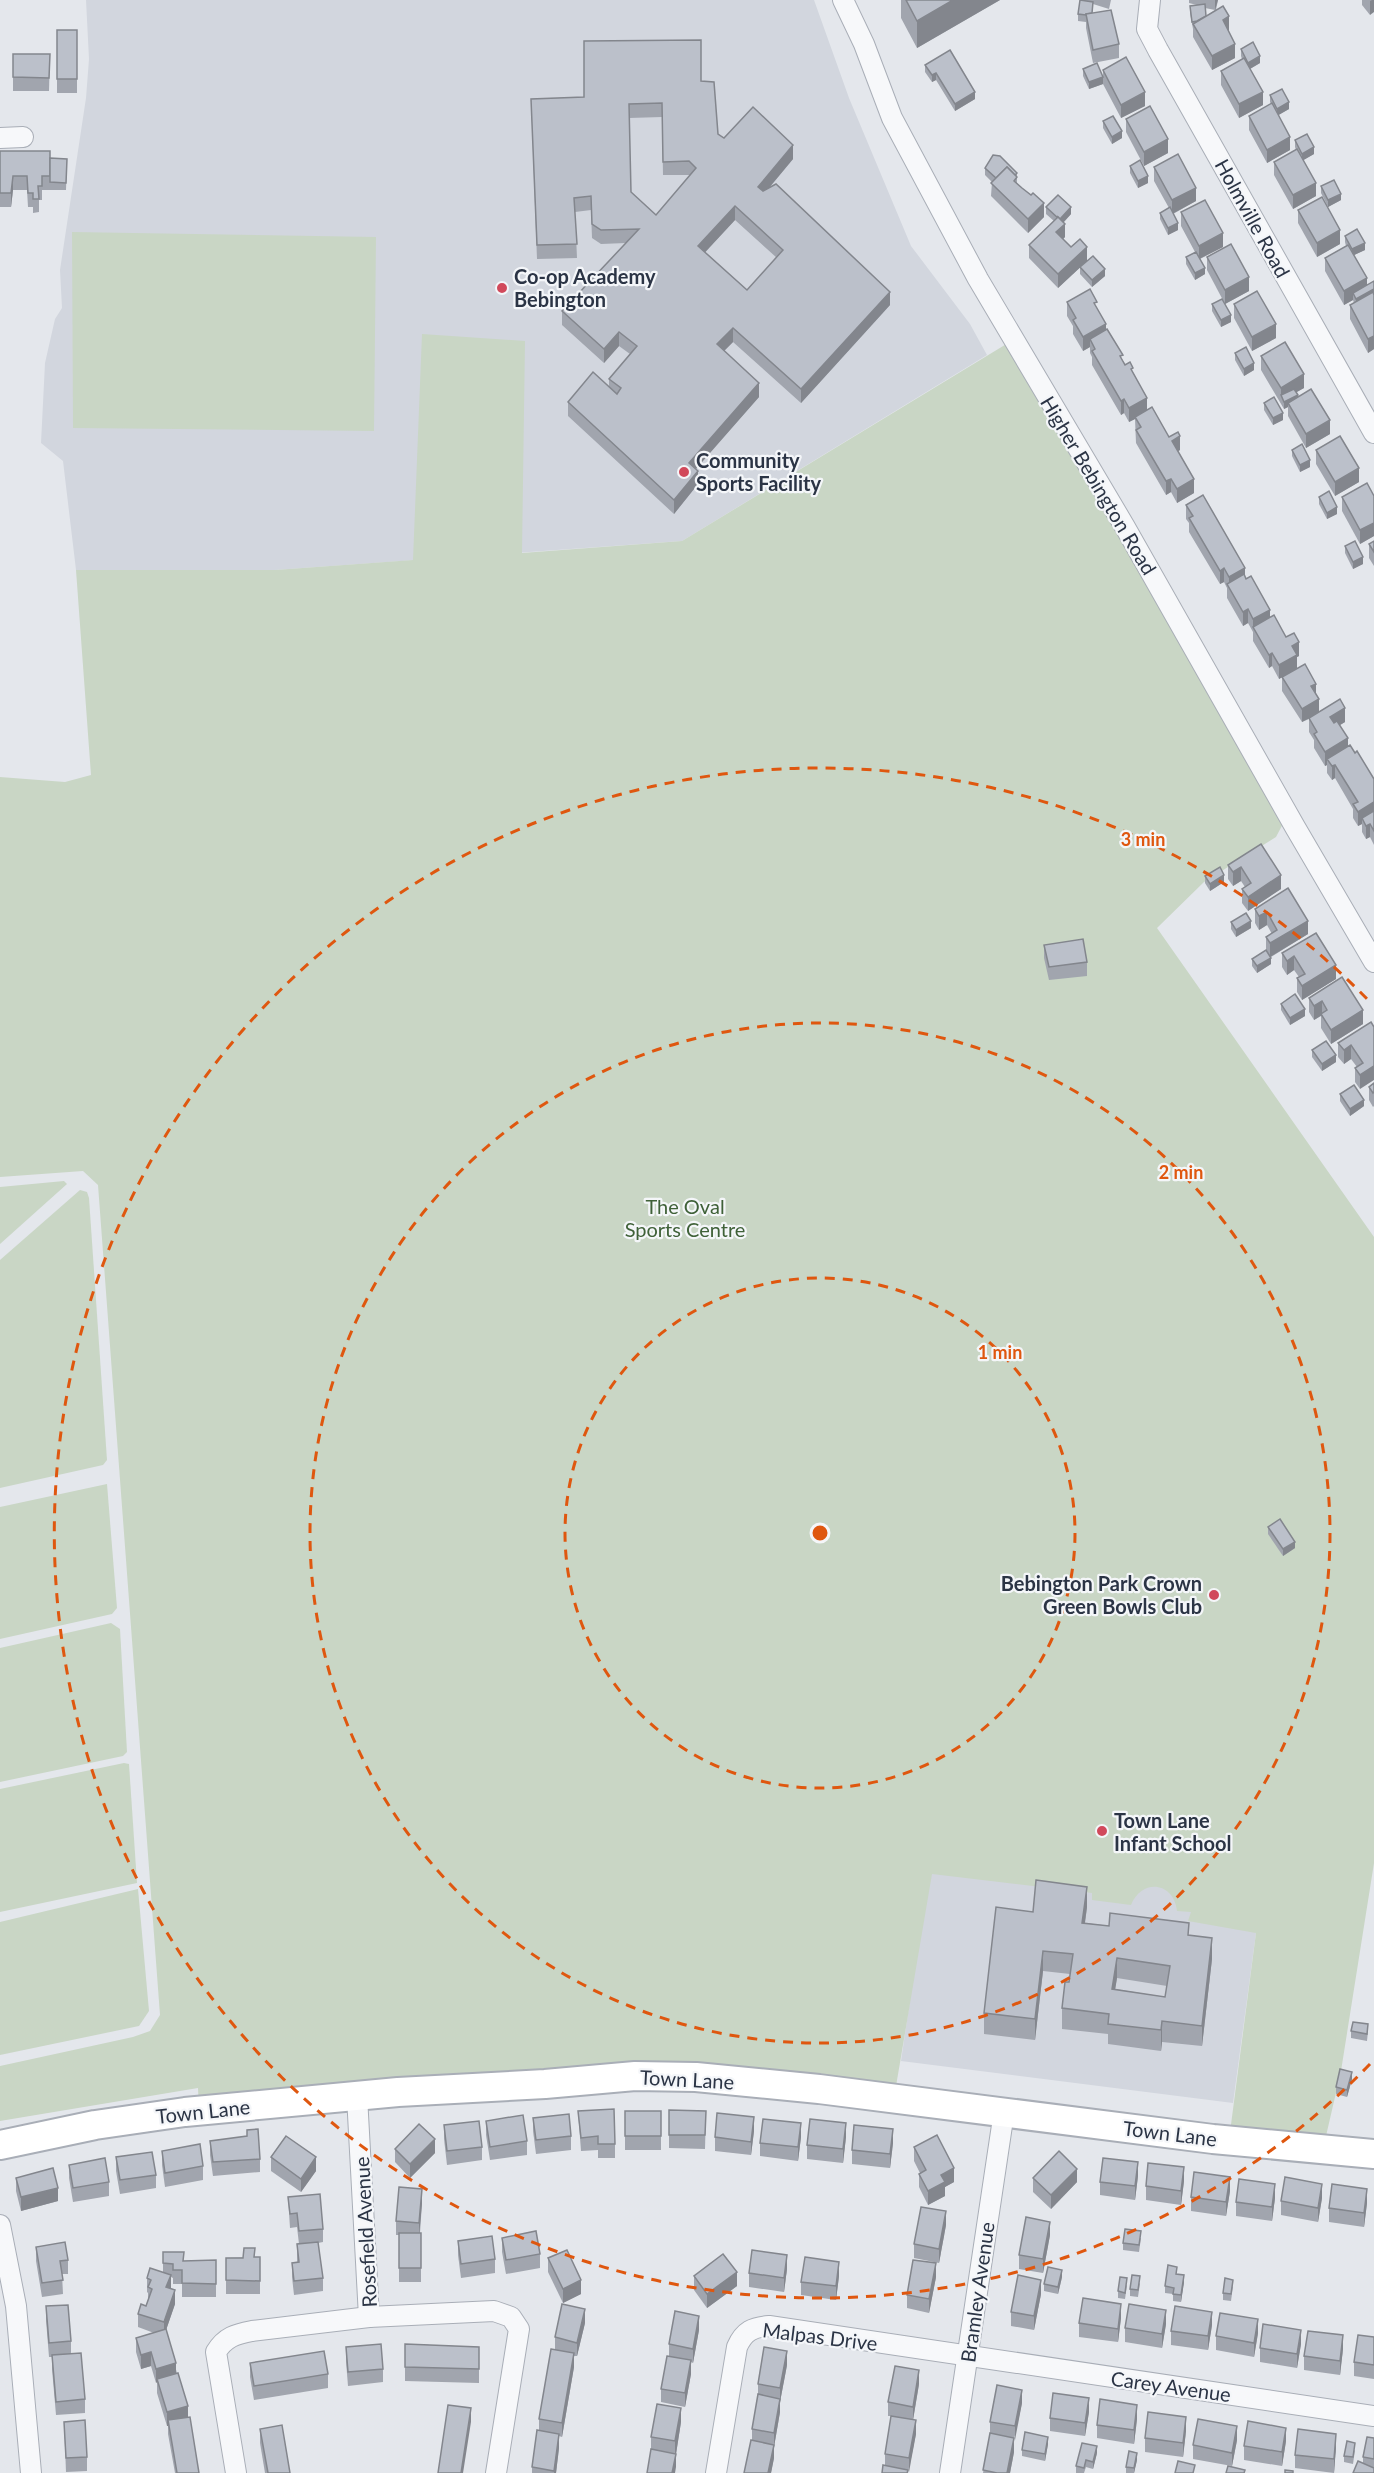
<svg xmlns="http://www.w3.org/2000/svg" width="1374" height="2473" font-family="Lato,sans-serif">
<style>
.built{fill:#d2d6de}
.green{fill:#c9d6c5}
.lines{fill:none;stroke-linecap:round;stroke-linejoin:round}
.street-casing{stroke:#a9aeb7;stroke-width:22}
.secondary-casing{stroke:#a9aeb7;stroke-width:32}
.street{stroke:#f7f8fa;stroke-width:20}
.secondary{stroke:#fff;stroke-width:28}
.wall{fill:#a1a5ae;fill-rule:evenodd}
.shaded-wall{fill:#83868d}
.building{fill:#bbc0ca;stroke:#83868d;stroke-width:1.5;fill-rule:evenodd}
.ring{fill:none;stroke:#df570f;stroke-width:3;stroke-dasharray:10 8}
.poi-dot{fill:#d1495b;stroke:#f4f6f9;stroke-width:2}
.labels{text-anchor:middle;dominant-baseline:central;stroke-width:4.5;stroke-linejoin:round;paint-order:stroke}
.street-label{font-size:20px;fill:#2b3445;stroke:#f4f6f9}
.poi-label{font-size:20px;font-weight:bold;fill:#2b3445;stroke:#f4f6f9;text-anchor:start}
.park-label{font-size:20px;fill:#3f6138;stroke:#f4f6f9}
.centre{fill:#df570f;stroke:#f4f6f9;stroke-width:3}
.ring-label{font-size:18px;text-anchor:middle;font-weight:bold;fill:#df570f;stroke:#f4f6f9;stroke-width:4.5;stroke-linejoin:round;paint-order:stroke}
</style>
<rect width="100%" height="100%" fill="#e4e7ec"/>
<g class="built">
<path d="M 86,0 L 814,0 L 849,98 L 911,246 L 970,324 L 987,355 L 682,541 L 275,570 L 76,570 L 63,461 L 41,443 L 45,363 L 55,319 L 62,308 L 60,270 L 86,98 L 89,59 Z"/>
<path d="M 952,1714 L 1256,1933 L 1233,2103 L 901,2061 Z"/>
</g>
<g class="green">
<path d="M 72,232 L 376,237 L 374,431 L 73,428 Z"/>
<path d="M 422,334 L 525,341 L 522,553 L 682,541 L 1013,340 L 1288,814 L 1276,837 L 1204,882 L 1157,928 L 1374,1237 L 1374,1863 L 1341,2071 L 1323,2149 L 1229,2140 L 1256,1933 L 1188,1921 L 1191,1912 L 1177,1911 C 1174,1882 1142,1878 1131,1905 L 1092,1900 L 1092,1893 L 932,1874 L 894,2098 L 696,2077 L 199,2110 L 198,2088 L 0,2121 L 0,2066 L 133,2037 L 150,2031 L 160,2015 L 98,1185 L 83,1171 L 0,1177 L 0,777 L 65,782 L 91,775 L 76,570 L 275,570 L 413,560 Z"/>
<path d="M 64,1181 L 67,1184 L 0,1244 L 0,1187 Z"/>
<path d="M 80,1190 L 87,1192 L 89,1198 L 107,1460 L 103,1465 L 0,1488 L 0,1260 Z"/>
<path d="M 107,1484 L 117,1608 L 112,1614 L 0,1639 L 0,1507 Z"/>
<path d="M 111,1623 L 120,1629 L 127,1752 L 123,1756 L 0,1782 L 0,1648 Z"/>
<path d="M 124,1763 L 129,1764 L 137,1883 L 0,1912 L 0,1789 Z"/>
<path d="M 138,1889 L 149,2011 L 139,2026 L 0,2055 L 0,1922 Z"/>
</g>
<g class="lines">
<g class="street-casing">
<g id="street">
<path d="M 843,0 L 864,44 L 892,118 L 978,279 L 1125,527 L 1295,827 L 1374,962"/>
<path d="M 1150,0 L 1147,29 L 1158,50 L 1374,433"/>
<path d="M 0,138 L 23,137"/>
<path d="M 357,2096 L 369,2317 L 494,2311 L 511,2317 L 519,2329 L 496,2473"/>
<path d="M 0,2225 L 16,2306 L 31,2473"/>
<path d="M 236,2473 L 216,2352 C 225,2337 236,2334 252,2331 L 369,2317"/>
<path d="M 716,2473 L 737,2347 C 744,2331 753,2327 769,2326 L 1374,2416"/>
<path d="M 950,2473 L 1004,2112"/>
</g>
</g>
<g class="secondary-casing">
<path id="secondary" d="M 0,2145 L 95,2125 L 185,2112 L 398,2092 L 545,2084 L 635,2076 L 696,2077 L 819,2089 L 1213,2139 L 1374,2154"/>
</g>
<use href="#street" class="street"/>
<use href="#secondary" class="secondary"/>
</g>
<g class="wall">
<path d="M 901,0 L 1000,0 L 917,48 L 901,18 Z"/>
<path d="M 1084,0 L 1111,0 L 1109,9 L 1093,4 L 1092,13 L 1119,44 L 1119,58 L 1093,63 L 1086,28 L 1086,22 L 1078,21 L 1078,14 Z"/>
<path d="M 1189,0 L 1218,0 L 1216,10 L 1229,30 L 1228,31 L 1235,58 L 1212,70 L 1193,37 L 1193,29 L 1190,13 L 1190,6 L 1197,5 L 1189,3 ZM 1205,8 L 1215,10 L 1206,16 Z"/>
<path d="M 1362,0 L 1374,0 L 1370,15 L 1362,5 Z"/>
<rect x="57" y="30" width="20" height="63"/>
<path d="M 1241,49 L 1260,63 L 1250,69 L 1263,105 L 1239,118 L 1221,85 L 1221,71 L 1242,59 L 1241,56 Z"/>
<path d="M 13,54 L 50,54 L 49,91 L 13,91 Z"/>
<path d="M 925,65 L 975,99 L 955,111 L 936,80 L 932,82 L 925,72 Z"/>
<path d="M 1083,69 L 1103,77 L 1103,70 L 1145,106 L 1121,118 L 1103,84 L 1089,89 L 1083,76 Z"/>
<path d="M 701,81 L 718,134 L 724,138 L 793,159 L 769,188 L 890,305 L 801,403 L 733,342 L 724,351 L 759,397 L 696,468 L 698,484 L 674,514 L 568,416 L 568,402 L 609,387 L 609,379 L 630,354 L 619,346 L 604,363 L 562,325 L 562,311 L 626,243 L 601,244 L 592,238 L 591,210 L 575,212 L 577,258 L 537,259 L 531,99 L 584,97 ZM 662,117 L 663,175 L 689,175 L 690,176 L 656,215 L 631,192 L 629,118 ZM 735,220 L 777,258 L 747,290 L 705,252 Z"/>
<path d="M 1270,95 L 1289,109 L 1278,115 L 1290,150 L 1267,163 L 1249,130 L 1249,116 L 1271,104 L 1270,102 Z"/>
<path d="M 1126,119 L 1168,153 L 1144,166 L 1126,132 Z"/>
<path d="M 1103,121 L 1122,138 L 1112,144 L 1103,128 Z"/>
<path d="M 1295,140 L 1314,154 L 1303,160 L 1316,196 L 1293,209 L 1274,175 L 1274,162 L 1296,150 L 1295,147 Z"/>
<path d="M 0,151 L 50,158 L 67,159 L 66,190 L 42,190 L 42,200 L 39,200 L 39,212 L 33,213 L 33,207 L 28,207 L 27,190 L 13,190 L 11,207 L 0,207 Z"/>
<path d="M 1130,166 L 1148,183 L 1138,188 L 1130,173 Z"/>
<path d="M 1154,167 L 1196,201 L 1173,214 L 1178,230 L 1168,235 L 1160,219 L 1160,213 L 1169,208 L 1154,181 Z"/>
<path d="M 985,168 L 1017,173 L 1017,183 L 1044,217 L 1028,233 L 991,196 L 992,182 L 985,175 Z"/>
<path d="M 1321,186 L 1341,200 L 1328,207 L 1321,193 Z"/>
<path d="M 1046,207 L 1071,214 L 1064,222 L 1065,237 L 1063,239 L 1087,261 L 1058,288 L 1029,258 L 1029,245 L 1054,221 L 1046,214 Z"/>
<path d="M 1298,210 L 1340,244 L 1317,257 L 1298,223 Z"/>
<path d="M 1181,212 L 1223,247 L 1200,259 L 1205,274 L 1195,280 L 1186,264 L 1186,257 L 1195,252 L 1181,226 Z"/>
<path d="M 1345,236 L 1365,250 L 1354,255 L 1367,285 L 1374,281 L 1374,349 L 1368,353 L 1350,319 L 1350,305 L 1354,303 L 1353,300 L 1344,305 L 1325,271 L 1325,258 L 1346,246 L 1345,242 Z"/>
<path d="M 1207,257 L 1249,291 L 1225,304 L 1207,270 Z"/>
<path d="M 1080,267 L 1105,276 L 1092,287 L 1080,274 Z"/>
<path d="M 1067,302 L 1097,309 L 1106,330 L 1123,361 L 1133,373 L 1147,410 L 1169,437 L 1180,450 L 1178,451 L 1194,493 L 1177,503 L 1171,492 L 1166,495 L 1136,443 L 1135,419 L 1129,422 L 1124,413 L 1121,415 L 1092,365 L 1092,357 L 1090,353 L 1090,347 L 1083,351 L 1073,334 L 1073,326 L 1067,316 Z"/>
<path d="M 1212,304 L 1231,322 L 1221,327 L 1212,311 Z"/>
<path d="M 1234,304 L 1276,338 L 1252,351 L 1234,318 Z"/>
<path d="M 1235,353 L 1254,370 L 1244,376 L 1235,360 Z"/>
<path d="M 1261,356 L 1304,388 L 1296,392 L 1298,397 L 1330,434 L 1306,448 L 1288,416 L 1288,407 L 1284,409 L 1261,370 Z"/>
<path d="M 1264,403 L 1283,420 L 1273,425 L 1264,410 Z"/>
<path d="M 1292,450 L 1310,467 L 1300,472 L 1292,456 Z"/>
<path d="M 1316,450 L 1359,482 L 1335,496 L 1316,464 Z"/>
<path d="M 1374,496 L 1374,536 L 1360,544 L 1342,511 L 1342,497 Z"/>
<path d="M 1319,497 L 1337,514 L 1327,519 L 1319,504 Z"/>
<path d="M 1186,505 L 1245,576 L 1270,617 L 1299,656 L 1297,657 L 1297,669 L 1316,694 L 1319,712 L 1345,722 L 1340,725 L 1348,747 L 1355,753 L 1374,779 L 1374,845 L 1370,837 L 1366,839 L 1362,832 L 1362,824 L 1358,826 L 1353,818 L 1353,809 L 1335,778 L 1332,780 L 1327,773 L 1327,765 L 1325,766 L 1314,748 L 1314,740 L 1309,732 L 1309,719 L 1302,722 L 1282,691 L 1282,677 L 1279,679 L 1272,666 L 1269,668 L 1253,641 L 1253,632 L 1248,623 L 1243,626 L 1227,598 L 1227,588 L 1224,582 L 1220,584 L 1189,532 L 1189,523 L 1186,519 Z"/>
<path d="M 1374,541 L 1374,566 L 1369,558 L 1369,544 Z"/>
<path d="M 1345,546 L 1363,564 L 1353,569 L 1345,553 Z"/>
<path d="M 1261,844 L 1281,889 L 1248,911 L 1242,903 L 1242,889 L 1245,887 L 1241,881 L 1233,886 L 1228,879 L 1228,865 Z"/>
<path d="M 1205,876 L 1224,882 L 1210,891 L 1205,883 Z"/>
<path d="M 1288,888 L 1308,934 L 1271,957 L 1271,964 L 1257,973 L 1252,966 L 1252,959 L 1266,950 L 1266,937 L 1272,934 L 1267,925 L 1259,930 L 1255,923 L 1255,909 Z"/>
<path d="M 1231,922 L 1251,928 L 1236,937 L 1231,929 Z"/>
<path d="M 1044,945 L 1087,962 L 1087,976 L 1049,980 L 1044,958 Z"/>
<path d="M 1282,953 L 1336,965 L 1336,979 L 1302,1000 L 1297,992 L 1297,978 L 1299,977 L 1294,970 L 1287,975 L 1282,967 Z"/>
<path d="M 1342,977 L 1363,1024 L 1331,1044 L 1321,1028 L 1321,1016 L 1314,1020 L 1309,1012 L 1309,998 Z"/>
<path d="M 1281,1004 L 1305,1016 L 1290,1025 L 1281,1010 Z"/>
<path d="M 1371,1022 L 1360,1089 L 1355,1082 L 1355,1068 L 1357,1067 L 1351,1059 L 1344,1064 L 1338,1057 L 1338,1043 Z"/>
<path d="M 1312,1050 L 1336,1062 L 1322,1071 L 1312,1057 Z"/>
<path d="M 1374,1083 L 1374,1106 L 1373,1107 L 1369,1100 L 1369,1087 Z"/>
<path d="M 1340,1094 L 1364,1106 L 1350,1116 L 1340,1101 Z"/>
<path d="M 1268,1527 L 1295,1548 L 1283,1556 L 1268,1534 Z"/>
<path d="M 1087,1907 L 1085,1923 L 1189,1935 L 1212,1959 L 1202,2046 L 1162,2042 L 1161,2051 L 1108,2044 L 1108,2034 L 1062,2029 L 1062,2008 L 1069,1982 L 1070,1974 L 1043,1971 L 1035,2040 L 984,2034 L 984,2013 L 1033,1912 ZM 1117,1978 L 1167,1986 L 1165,1997 L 1115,1989 Z"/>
<path d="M 1351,2031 L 1368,2031 L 1367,2041 L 1351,2038 Z"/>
<path d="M 1352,2079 L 1347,2097 L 1336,2094 L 1336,2087 Z"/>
<path d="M 669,2110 L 706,2111 L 705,2149 L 669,2148 Z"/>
<path d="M 578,2111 L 615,2144 L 615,2158 L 598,2158 L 598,2150 L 581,2151 Z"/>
<rect x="625" y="2111" width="36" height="39"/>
<path d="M 533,2118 L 571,2136 L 571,2150 L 536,2154 L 533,2131 Z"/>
<path d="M 486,2121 L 527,2141 L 527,2155 L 490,2160 L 486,2135 Z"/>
<path d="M 444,2125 L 482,2147 L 482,2160 L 447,2165 L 444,2139 Z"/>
<path d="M 754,2131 L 751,2155 L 715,2151 L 715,2137 Z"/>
<path d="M 801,2137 L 798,2161 L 760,2156 L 760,2143 Z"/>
<path d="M 846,2137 L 843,2163 L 807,2159 L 807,2145 Z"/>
<path d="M 210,2141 L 260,2159 L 260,2172 L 213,2176 L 210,2155 Z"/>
<path d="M 893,2143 L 890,2168 L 852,2164 L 852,2150 Z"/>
<path d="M 914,2147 L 954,2182 L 945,2187 L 945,2196 L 928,2205 L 919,2187 L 919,2174 L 920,2173 L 914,2161 Z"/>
<path d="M 395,2149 L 435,2153 L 410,2178 L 395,2162 Z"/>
<path d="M 162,2151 L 203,2166 L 203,2180 L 165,2187 L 162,2165 Z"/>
<path d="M 116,2157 L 156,2175 L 156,2188 L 120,2194 L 116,2171 Z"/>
<path d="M 271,2157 L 316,2171 L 301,2192 L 271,2171 Z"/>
<path d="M 69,2165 L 109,2182 L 109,2196 L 73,2202 L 69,2178 Z"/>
<path d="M 1138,2176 L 1135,2200 L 1100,2195 L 1100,2182 Z"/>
<path d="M 16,2178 L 58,2201 L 21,2211 L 16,2191 Z"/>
<path d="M 1033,2178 L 1077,2182 L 1051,2209 L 1033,2192 Z"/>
<path d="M 1184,2181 L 1181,2205 L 1146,2200 L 1146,2186 Z"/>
<path d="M 1230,2191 L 1226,2216 L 1191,2211 L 1191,2197 Z"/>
<path d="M 288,2197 L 323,2229 L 323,2242 L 318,2243 L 323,2278 L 323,2291 L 294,2295 L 292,2277 L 292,2263 L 297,2262 L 297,2244 L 299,2244 L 297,2227 L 290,2228 Z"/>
<path d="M 1275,2198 L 1272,2221 L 1236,2216 L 1236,2202 Z"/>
<path d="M 1322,2198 L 1318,2222 L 1281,2215 L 1281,2201 Z"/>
<path d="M 422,2203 L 420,2233 L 421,2233 L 421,2282 L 399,2282 L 399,2235 L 396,2235 L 396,2221 Z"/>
<path d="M 1367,2203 L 1364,2227 L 1329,2222 L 1329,2208 Z"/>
<path d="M 946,2225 L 939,2263 L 914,2258 L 914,2244 Z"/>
<path d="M 1050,2235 L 1043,2273 L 1019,2269 L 1019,2255 Z"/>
<path d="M 502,2238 L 540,2254 L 540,2268 L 506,2274 L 502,2252 Z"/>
<path d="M 1141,2238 L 1139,2252 L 1123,2250 L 1123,2243 Z"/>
<path d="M 458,2241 L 495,2259 L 495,2273 L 461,2278 L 458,2255 Z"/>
<path d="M 36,2247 L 68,2260 L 68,2274 L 62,2274 L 63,2294 L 42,2297 L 36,2261 Z"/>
<path d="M 163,2252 L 184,2261 L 216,2260 L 216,2297 L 182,2297 L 182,2284 L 173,2284 L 173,2278 L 171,2277 L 171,2288 L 175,2304 L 166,2330 L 188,2417 L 199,2473 L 175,2473 L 168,2434 L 168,2426 L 167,2426 L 157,2393 L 157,2382 L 156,2383 L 151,2366 L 141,2369 L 136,2352 L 136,2338 L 154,2333 L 138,2327 L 138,2314 L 146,2306 L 148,2300 L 148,2293 L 147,2292 L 147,2278 L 163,2272 Z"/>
<path d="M 254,2257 L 260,2257 L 260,2294 L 226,2294 L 226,2258 Z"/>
<path d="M 548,2258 L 581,2294 L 563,2303 L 548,2272 Z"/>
<path d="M 787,2269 L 784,2292 L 749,2287 L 749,2273 Z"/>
<path d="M 1177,2274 L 1184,2282 L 1181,2302 L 1173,2301 L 1173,2294 L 1165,2293 L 1165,2286 Z"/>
<path d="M 694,2276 L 737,2286 L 707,2308 L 694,2290 Z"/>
<path d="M 839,2276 L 836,2300 L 801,2295 L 801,2282 Z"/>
<path d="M 936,2277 L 929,2313 L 907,2308 L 907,2295 Z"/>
<path d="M 1062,2277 L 1058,2294 L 1044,2291 L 1044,2284 Z"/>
<path d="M 1140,2283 L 1138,2297 L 1130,2296 L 1130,2289 Z"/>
<path d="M 1127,2285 L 1125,2299 L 1118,2298 L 1118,2291 Z"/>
<path d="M 1233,2286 L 1231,2301 L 1223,2300 L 1223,2293 Z"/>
<path d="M 1041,2294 L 1034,2330 L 1011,2326 L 1011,2312 Z"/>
<path d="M 46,2306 L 71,2341 L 71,2353 L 85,2399 L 85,2413 L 56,2415 L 52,2369 L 52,2357 L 49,2357 L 46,2320 Z"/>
<path d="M 1121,2318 L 1118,2342 L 1079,2337 L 1079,2323 Z"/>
<path d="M 585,2323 L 577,2356 L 574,2356 L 574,2367 L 562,2437 L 559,2436 L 559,2448 L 556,2473 L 532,2473 L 532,2467 L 539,2431 L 539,2419 L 555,2350 L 555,2337 Z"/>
<path d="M 1166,2324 L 1162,2348 L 1125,2342 L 1125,2328 Z"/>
<path d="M 1212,2325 L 1208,2350 L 1171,2345 L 1171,2331 Z"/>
<path d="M 699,2330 L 693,2363 L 691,2362 L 691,2374 L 685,2407 L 661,2402 L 661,2389 L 669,2356 L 669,2344 Z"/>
<path d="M 1258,2333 L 1254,2357 L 1216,2350 L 1216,2336 Z"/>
<path d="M 1374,2337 L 1374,2379 L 1354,2376 L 1354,2362 Z"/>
<path d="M 405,2344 L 479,2347 L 479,2383 L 405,2381 Z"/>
<path d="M 1301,2344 L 1297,2368 L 1260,2362 L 1260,2348 Z"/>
<path d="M 346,2347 L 383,2369 L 383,2382 L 348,2386 L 346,2361 Z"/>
<path d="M 1343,2349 L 1340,2375 L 1304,2370 L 1304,2356 Z"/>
<path d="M 250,2363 L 328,2374 L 328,2388 L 254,2400 L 250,2377 Z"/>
<path d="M 787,2365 L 780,2402 L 780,2412 L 774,2447 L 774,2458 L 771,2473 L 744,2473 L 752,2440 L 752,2429 L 758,2394 L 758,2384 Z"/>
<path d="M 919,2384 L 913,2420 L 916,2434 L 908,2473 L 885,2465 L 885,2454 L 891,2416 L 888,2416 L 888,2402 Z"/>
<path d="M 1022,2403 L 1014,2440 L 1014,2452 L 1010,2473 L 983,2473 L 990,2434 L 990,2422 Z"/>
<path d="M 1089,2412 L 1085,2436 L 1050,2431 L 1050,2418 Z"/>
<path d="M 1137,2419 L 1134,2444 L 1097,2438 L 1097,2425 Z"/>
<path d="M 64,2422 L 87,2457 L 87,2471 L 66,2472 Z"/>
<path d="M 681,2422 L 676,2454 L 676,2467 L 651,2450 L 651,2437 Z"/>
<path d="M 260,2429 L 290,2473 L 265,2473 L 260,2443 Z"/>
<path d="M 1186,2431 L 1183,2457 L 1145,2452 L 1145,2438 Z"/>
<path d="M 1374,2438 L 1374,2473 L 1363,2463 L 1363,2457 Z"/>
<path d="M 1237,2440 L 1232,2466 L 1193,2459 L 1193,2445 Z"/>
<path d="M 1286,2441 L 1282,2466 L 1244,2460 L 1244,2446 Z"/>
<path d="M 1048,2444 L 1045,2461 L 1022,2456 L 1022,2450 Z"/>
<path d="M 1336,2447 L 1334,2473 L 1295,2468 L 1295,2455 Z"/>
<path d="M 1355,2450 L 1353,2464 L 1344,2462 L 1344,2456 Z"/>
<path d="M 1097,2453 L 1093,2469 L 1086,2467 L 1084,2473 L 1076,2473 L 1076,2466 Z"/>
<path d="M 1137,2460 L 1134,2473 L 1126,2473 L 1126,2467 Z"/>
</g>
<g class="shaded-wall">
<path d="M 953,0 L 1000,0 L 917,48 L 917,21 Z"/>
<path d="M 1215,0 L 1218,0 L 1215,10 Z"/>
<path d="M 1372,0 L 1374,0 L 1374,12 L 1370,15 L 1370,1 Z"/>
<path d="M 1229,16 L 1229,30 L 1223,34 L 1223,20 Z"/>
<path d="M 1235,44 L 1235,58 L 1212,70 L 1212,56 Z"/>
<path d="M 1260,56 L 1260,63 L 1248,70 L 1248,63 Z"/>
<path d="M 936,73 L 936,80 L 932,82 L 932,75 Z"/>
<path d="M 1103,77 L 1103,84 L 1089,89 L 1089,82 Z"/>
<path d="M 975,92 L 975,99 L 955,111 L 955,104 Z"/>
<path d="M 1145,92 L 1145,106 L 1121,118 L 1121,105 Z"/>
<path d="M 1263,92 L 1263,105 L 1239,118 L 1239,104 Z"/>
<path d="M 1289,102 L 1289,109 L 1277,116 L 1277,109 Z"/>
<path d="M 1122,131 L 1122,138 L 1112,144 L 1112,137 Z"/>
<path d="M 1290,137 L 1290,150 L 1267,163 L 1267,150 Z"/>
<path d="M 1168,139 L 1168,153 L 1144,166 L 1144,152 Z"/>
<path d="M 793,145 L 793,159 L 758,201 L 758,187 Z"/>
<path d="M 1314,147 L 1314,154 L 1302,161 L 1302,154 Z"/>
<path d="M 13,176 L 13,190 L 11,207 L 11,193 Z"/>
<path d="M 1148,176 L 1148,183 L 1138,188 L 1138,181 Z"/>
<path d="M 1316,183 L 1316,196 L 1293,209 L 1293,195 Z"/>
<path d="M 1196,188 L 1196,201 L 1172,214 L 1172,200 Z"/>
<path d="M 1341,194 L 1341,200 L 1328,207 L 1328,200 Z"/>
<path d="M 1044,203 L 1044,217 L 1028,233 L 1028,219 Z"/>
<path d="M 735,206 L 735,220 L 698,260 L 698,246 Z"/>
<path d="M 1071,207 L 1071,214 L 1060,226 L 1060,219 Z"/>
<path d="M 1178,223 L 1178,230 L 1168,235 L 1168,228 Z"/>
<path d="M 1065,224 L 1065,237 L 1056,246 L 1056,232 Z"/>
<path d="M 1340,230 L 1340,244 L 1317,257 L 1317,243 Z"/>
<path d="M 1223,233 L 1223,247 L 1199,259 L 1199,246 Z"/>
<path d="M 1365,243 L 1365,250 L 1352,256 L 1352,249 Z"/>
<path d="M 1087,247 L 1087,261 L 1058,288 L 1058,274 Z"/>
<path d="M 1205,268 L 1205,274 L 1195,280 L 1195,273 Z"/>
<path d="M 1105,269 L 1105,276 L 1092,287 L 1092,280 Z"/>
<path d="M 1249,277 L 1249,291 L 1225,304 L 1225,290 Z"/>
<path d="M 1367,278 L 1367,292 L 1353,293 L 1353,300 L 1344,305 L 1344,291 Z"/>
<path d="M 1374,289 L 1374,296 L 1356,306 L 1356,299 Z"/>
<path d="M 890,292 L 890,305 L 801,403 L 801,389 Z"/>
<path d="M 1231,315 L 1231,322 L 1221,327 L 1221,320 Z"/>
<path d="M 1106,324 L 1106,338 L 1090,339 L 1090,347 L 1083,351 L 1083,337 Z"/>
<path d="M 1276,324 L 1276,338 L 1252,351 L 1252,337 Z"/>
<path d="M 733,328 L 733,342 L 717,358 L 717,344 Z"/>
<path d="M 619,332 L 619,346 L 604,363 L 604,349 Z"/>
<path d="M 1374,336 L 1374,349 L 1368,353 L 1368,339 Z"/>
<path d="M 1254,363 L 1254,370 L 1244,376 L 1244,369 Z"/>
<path d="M 1304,374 L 1304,388 L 1283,400 L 1281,395 L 1281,388 Z"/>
<path d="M 759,383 L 759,397 L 689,477 L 689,463 Z"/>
<path d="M 1298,395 L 1298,402 L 1288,403 L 1288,407 L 1284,409 L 1284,402 Z"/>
<path d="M 1147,398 L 1147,412 L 1135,417 L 1135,419 L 1129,422 L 1129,408 Z"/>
<path d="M 1124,399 L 1124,413 L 1121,415 L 1121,401 Z"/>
<path d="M 1283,413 L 1283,420 L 1273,425 L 1273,418 Z"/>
<path d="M 1330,420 L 1330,434 L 1306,448 L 1306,434 Z"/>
<path d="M 1180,436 L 1180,450 L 1172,455 L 1172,441 Z"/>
<path d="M 1310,460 L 1310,467 L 1300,472 L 1300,465 Z"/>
<path d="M 1359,468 L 1359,482 L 1335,496 L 1335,482 Z"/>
<path d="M 698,471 L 698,484 L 674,514 L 674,500 Z"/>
<path d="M 1171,479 L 1171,492 L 1166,495 L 1166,481 Z"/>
<path d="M 1194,479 L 1194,493 L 1177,503 L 1177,489 Z"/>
<path d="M 1337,507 L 1337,514 L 1327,519 L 1327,513 Z"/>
<path d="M 1374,523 L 1374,536 L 1360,544 L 1360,530 Z"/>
<path d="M 1363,557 L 1363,564 L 1353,569 L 1353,562 Z"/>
<path d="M 1224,568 L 1224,582 L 1220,584 L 1220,571 Z"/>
<path d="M 1245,568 L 1245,582 L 1229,587 L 1229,577 Z"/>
<path d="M 1248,609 L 1248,623 L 1243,626 L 1243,612 Z"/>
<path d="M 1270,610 L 1270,623 L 1253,627 L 1253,619 Z"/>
<path d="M 1299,642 L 1299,656 L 1297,657 L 1297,669 L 1279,679 L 1279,665 L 1292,646 Z"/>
<path d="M 1272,653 L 1272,666 L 1269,668 L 1269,655 Z"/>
<path d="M 1316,684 L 1316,697 L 1311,686 Z"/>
<path d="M 1319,699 L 1319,713 L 1302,722 L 1302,709 Z"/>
<path d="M 1345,708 L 1345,722 L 1330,731 L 1330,717 Z"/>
<path d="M 1348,738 L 1348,752 L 1327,759 L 1327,765 L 1325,766 L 1325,752 Z"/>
<path d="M 1335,765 L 1335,778 L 1332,780 L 1332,766 Z"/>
<path d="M 1374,802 L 1374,816 L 1362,818 L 1362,824 L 1358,826 L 1358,812 Z"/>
<path d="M 1370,824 L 1370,837 L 1366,839 L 1366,826 Z"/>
<path d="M 1241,867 L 1241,881 L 1233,886 L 1233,872 Z"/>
<path d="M 1224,875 L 1224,882 L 1210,891 L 1210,884 Z"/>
<path d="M 1281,875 L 1281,889 L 1248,911 L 1248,897 Z"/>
<path d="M 1267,912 L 1267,925 L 1259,930 L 1259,916 Z"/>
<path d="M 1251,921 L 1251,928 L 1236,937 L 1236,930 Z"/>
<path d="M 1308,921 L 1308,934 L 1270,957 L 1270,943 Z"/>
<path d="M 1294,956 L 1294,970 L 1287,975 L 1287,961 Z"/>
<path d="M 1271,958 L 1271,964 L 1257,973 L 1257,966 Z"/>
<path d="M 1336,965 L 1336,979 L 1302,1000 L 1302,986 Z"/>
<path d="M 1322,1001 L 1322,1015 L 1314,1020 L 1314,1006 Z"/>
<path d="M 1305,1009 L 1305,1016 L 1290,1025 L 1290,1018 Z"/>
<path d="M 1363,1010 L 1363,1024 L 1331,1044 L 1331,1030 Z"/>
<path d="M 1351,1045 L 1351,1059 L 1344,1064 L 1344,1050 Z"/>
<path d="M 1336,1055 L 1336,1062 L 1322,1071 L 1322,1064 Z"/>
<path d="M 1374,1066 L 1374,1080 L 1360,1089 L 1360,1075 Z"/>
<path d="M 1364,1100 L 1364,1106 L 1350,1116 L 1350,1109 Z"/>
<path d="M 1295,1542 L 1295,1548 L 1283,1556 L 1283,1549 Z"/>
<path d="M 1087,1887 L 1087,1907 L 1082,1943 L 1082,1923 Z"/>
<path d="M 1212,1938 L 1212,1959 L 1202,2046 L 1202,2026 Z"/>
<path d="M 1043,1951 L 1043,1971 L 1035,2040 L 1035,2019 Z"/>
<path d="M 1117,1958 L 1117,1978 L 1112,2009 L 1112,1989 Z"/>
<path d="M 1162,2021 L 1162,2042 L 1161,2051 L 1161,2030 Z"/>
<path d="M 1352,2072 L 1352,2079 L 1347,2097 L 1347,2090 Z"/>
<path d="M 754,2117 L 754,2131 L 751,2155 L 751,2142 Z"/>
<path d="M 801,2123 L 801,2137 L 798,2161 L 798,2147 Z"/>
<path d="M 846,2123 L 846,2137 L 843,2163 L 843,2149 Z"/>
<path d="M 893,2129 L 893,2143 L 890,2168 L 890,2154 Z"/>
<path d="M 435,2139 L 435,2153 L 410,2178 L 410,2164 Z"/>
<path d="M 316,2157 L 316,2171 L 301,2192 L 301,2179 Z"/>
<path d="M 1138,2162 L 1138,2176 L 1135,2200 L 1135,2186 Z"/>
<path d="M 1184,2167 L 1184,2181 L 1181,2205 L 1181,2191 Z"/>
<path d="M 954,2168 L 954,2182 L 945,2187 L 945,2196 L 928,2205 L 928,2191 L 941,2175 Z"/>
<path d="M 1077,2169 L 1077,2182 L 1051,2209 L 1051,2195 Z"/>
<path d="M 1230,2177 L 1230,2191 L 1226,2216 L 1226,2202 Z"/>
<path d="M 1275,2184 L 1275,2198 L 1272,2221 L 1272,2207 Z"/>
<path d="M 1322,2184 L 1322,2198 L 1318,2222 L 1318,2208 Z"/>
<path d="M 58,2188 L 58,2201 L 21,2211 L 21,2197 Z"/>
<path d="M 422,2189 L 422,2203 L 419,2237 L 419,2223 Z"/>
<path d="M 1367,2189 L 1367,2203 L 1364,2227 L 1364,2213 Z"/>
<path d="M 946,2211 L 946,2225 L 939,2263 L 939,2249 Z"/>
<path d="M 1050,2222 L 1050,2235 L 1043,2273 L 1043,2259 Z"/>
<path d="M 787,2255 L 787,2269 L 784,2292 L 784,2278 Z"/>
<path d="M 839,2262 L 839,2276 L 836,2300 L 836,2286 Z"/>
<path d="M 936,2263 L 936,2277 L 929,2313 L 929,2299 Z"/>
<path d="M 1062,2270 L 1062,2277 L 1058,2294 L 1058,2287 Z"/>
<path d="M 737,2272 L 737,2286 L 707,2308 L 707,2294 Z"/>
<path d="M 171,2275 L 171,2289 L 166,2287 Z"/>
<path d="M 1184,2275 L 1184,2282 L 1181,2302 L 1181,2295 Z"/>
<path d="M 581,2280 L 581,2294 L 563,2303 L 563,2289 Z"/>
<path d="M 1041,2280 L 1041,2294 L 1034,2330 L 1034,2316 Z"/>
<path d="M 175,2290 L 175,2304 L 164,2336 L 164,2322 Z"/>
<path d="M 1121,2304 L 1121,2318 L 1118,2342 L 1118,2329 Z"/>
<path d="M 585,2309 L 585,2323 L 577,2356 L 577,2343 Z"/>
<path d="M 1166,2310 L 1166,2324 L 1162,2348 L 1162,2334 Z"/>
<path d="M 1212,2312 L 1212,2325 L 1208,2350 L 1208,2336 Z"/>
<path d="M 699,2316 L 699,2330 L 693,2363 L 693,2349 Z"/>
<path d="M 1258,2319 L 1258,2333 L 1254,2357 L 1254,2343 Z"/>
<path d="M 1301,2330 L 1301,2344 L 1297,2368 L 1297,2354 Z"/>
<path d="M 1343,2335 L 1343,2349 L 1340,2375 L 1340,2361 Z"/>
<path d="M 787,2351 L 787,2365 L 780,2402 L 780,2388 Z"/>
<path d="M 151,2352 L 151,2366 L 141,2369 L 141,2355 Z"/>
<path d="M 574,2353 L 574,2367 L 562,2437 L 562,2423 Z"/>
<path d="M 691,2360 L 691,2374 L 685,2407 L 685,2393 Z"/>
<path d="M 176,2363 L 176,2377 L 157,2379 L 157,2382 L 156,2383 L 156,2369 Z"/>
<path d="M 919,2370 L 919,2384 L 913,2420 L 913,2407 Z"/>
<path d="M 1022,2390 L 1022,2403 L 1015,2440 L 1015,2426 Z"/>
<path d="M 1089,2398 L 1089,2412 L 1085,2436 L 1085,2423 Z"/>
<path d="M 780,2399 L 780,2412 L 774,2447 L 774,2433 Z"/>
<path d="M 1137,2405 L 1137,2419 L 1134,2444 L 1134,2430 Z"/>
<path d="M 188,2406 L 188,2419 L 168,2420 L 168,2426 L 167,2426 L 167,2412 Z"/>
<path d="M 471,2408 L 471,2422 L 463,2473 L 461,2473 Z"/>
<path d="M 681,2408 L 681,2422 L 676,2454 L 676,2467 L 675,2473 L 672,2473 L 675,2455 L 675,2441 Z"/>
<path d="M 1186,2417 L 1186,2431 L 1183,2457 L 1183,2443 Z"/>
<path d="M 916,2420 L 916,2434 L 909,2472 L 909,2458 Z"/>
<path d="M 1237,2426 L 1237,2440 L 1232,2466 L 1232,2453 Z"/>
<path d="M 1286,2428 L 1286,2441 L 1282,2466 L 1282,2452 Z"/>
<path d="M 559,2434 L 559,2448 L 556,2473 L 554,2473 Z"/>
<path d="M 1336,2434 L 1336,2447 L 1334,2473 L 1334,2459 Z"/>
<path d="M 1048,2437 L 1048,2444 L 1045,2461 L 1045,2454 Z"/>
<path d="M 1014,2438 L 1014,2452 L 1010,2473 L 1007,2473 Z"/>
<path d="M 774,2445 L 774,2458 L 771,2473 L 768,2473 Z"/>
<path d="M 1097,2446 L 1097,2453 L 1093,2469 L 1093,2462 Z"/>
<path d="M 1137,2453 L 1137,2460 L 1134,2473 L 1134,2468 Z"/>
</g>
<g class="building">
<path d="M 906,0 L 953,0 L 917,21 Z"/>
<path d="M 1080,0 L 1093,2 L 1092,13 L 1086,14 L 1086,15 L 1078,14 Z"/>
<path d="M 1205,4 L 1206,16 L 1197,21 L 1192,22 L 1190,6 Z"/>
<path d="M 1223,6 L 1229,16 L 1223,20 L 1235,44 L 1212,56 L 1193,24 Z"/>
<path d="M 1111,10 L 1119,44 L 1093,50 L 1086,14 Z"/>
<rect x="57" y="30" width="20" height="49"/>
<path d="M 701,40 L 701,81 L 714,82 L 718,134 L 724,138 L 753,107 L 793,145 L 758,187 L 763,191 L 776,184 L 890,292 L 801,389 L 733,328 L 717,344 L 759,383 L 689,463 L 698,471 L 674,500 L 568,402 L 593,372 L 617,394 L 621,388 L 609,379 L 637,346 L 619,332 L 604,349 L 562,311 L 639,229 L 601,230 L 592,224 L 591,196 L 574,198 L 577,244 L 537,245 L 531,99 L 584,97 L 584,41 ZM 662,103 L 663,162 L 689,161 L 696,168 L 656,215 L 631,192 L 629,104 ZM 735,206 L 783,250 L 747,290 L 698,246 Z"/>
<path d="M 1253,42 L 1260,56 L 1248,63 L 1241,49 Z"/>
<path d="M 950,50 L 975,92 L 955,104 L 936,73 L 932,75 L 925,65 Z"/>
<path d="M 13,54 L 50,54 L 49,78 L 13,77 Z"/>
<path d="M 1126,57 L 1145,92 L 1121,105 L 1103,70 Z"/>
<path d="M 1244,58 L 1263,92 L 1239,104 L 1221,71 Z"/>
<path d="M 1097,63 L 1103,77 L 1089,82 L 1083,69 Z"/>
<path d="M 1282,89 L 1289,102 L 1277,109 L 1270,95 Z"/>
<path d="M 1272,103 L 1290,137 L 1267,150 L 1249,116 Z"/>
<path d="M 1150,106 L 1168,139 L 1144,152 L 1126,119 Z"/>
<path d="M 1113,116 L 1122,131 L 1112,137 L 1103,121 Z"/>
<path d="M 1307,134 L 1314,147 L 1302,154 L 1295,140 Z"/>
<path d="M 1297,149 L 1316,183 L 1293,195 L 1274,162 Z"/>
<path d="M 0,151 L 50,151 L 50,176 L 42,176 L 42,186 L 38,186 L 39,199 L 33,199 L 33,193 L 28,193 L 27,176 L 13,176 L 11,193 L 0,193 Z"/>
<path d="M 1178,154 L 1196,188 L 1172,200 L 1154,167 Z"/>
<path d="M 993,155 L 1000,156 L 1017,173 L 1015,175 L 1007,167 L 996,178 L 985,168 Z"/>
<path d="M 50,158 L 67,159 L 66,183 L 50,182 Z"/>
<path d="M 1140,160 L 1148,176 L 1138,181 L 1130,166 Z"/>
<path d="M 1007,167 L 1017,177 L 1014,181 L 1022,188 L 1031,195 L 1033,193 L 1044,203 L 1028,219 L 991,183 Z"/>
<path d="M 1334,180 L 1341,194 L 1328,200 L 1321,186 Z"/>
<path d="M 1058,195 L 1071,207 L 1060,219 L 1058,217 L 1058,218 L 1046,207 Z"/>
<path d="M 1322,197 L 1340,230 L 1317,243 L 1298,210 Z"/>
<path d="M 1205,200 L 1223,233 L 1199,246 L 1181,212 Z"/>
<path d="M 1170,207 L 1178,223 L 1168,228 L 1160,213 Z"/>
<path d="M 1058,217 L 1065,224 L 1056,232 L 1071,247 L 1080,239 L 1087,247 L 1058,274 L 1029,245 Z"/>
<path d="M 1357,229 L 1365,243 L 1352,249 L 1345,236 Z"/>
<path d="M 1231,244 L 1249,277 L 1225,290 L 1207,257 Z"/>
<path d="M 1348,245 L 1367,278 L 1344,291 L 1325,258 Z"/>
<path d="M 1196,252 L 1205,268 L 1195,273 L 1186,257 Z"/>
<path d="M 1093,256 L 1105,269 L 1092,280 L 1080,267 Z"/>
<path d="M 1374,281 L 1374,289 L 1356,299 L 1353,293 Z"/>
<path d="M 1090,289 L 1097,302 L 1094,303 L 1106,324 L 1083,337 L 1073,320 L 1076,318 L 1067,302 Z"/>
<path d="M 1257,291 L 1276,324 L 1252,337 L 1234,304 Z"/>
<path d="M 1373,292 L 1374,295 L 1374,336 L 1368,339 L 1350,305 Z"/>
<path d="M 1222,299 L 1231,315 L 1221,320 L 1212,304 Z"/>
<path d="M 1107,329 L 1123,355 L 1120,356 L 1125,365 L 1130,362 L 1133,368 L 1131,369 L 1147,398 L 1129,408 L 1124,399 L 1121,401 L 1092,351 L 1095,349 L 1090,339 Z"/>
<path d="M 1285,342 L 1304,374 L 1281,388 L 1261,356 Z"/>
<path d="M 1246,347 L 1254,363 L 1244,369 L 1235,353 Z"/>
<path d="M 1294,389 L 1298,395 L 1284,402 L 1281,395 Z"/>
<path d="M 1311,389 L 1330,420 L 1306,434 L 1288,403 Z"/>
<path d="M 1274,397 L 1283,413 L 1273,418 L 1264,403 Z"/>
<path d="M 1152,407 L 1169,437 L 1178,432 L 1180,436 L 1172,441 L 1194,479 L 1177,489 L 1171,479 L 1166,481 L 1136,430 L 1141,427 L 1135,417 Z"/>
<path d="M 1340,436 L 1359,468 L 1335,482 L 1316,450 Z"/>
<path d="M 1302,444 L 1310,460 L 1300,465 L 1292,450 Z"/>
<path d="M 1367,483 L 1374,496 L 1374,523 L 1360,530 L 1342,497 Z"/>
<path d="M 1329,491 L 1337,507 L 1327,513 L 1319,497 Z"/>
<path d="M 1203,495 L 1245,568 L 1229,577 L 1224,568 L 1220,571 L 1189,518 L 1193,516 L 1186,505 Z"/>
<path d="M 1355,541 L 1363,557 L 1353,562 L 1345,546 Z"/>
<path d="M 1374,541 L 1374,552 L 1369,544 Z"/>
<path d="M 1244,574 L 1246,579 L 1251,576 L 1270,610 L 1253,619 L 1248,609 L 1243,612 L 1227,584 Z"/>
<path d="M 1274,615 L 1286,637 L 1294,633 L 1299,642 L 1292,646 L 1297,655 L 1279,665 L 1272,653 L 1269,655 L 1253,627 Z"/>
<path d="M 1305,664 L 1316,684 L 1311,686 L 1319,699 L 1302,709 L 1282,677 Z"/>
<path d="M 1340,699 L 1345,708 L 1330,717 L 1334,723 L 1337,721 L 1348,738 L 1325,752 L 1314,734 L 1317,732 L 1309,718 Z"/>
<path d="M 1350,745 L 1355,753 L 1357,751 L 1374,779 L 1374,802 L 1358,812 L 1353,804 L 1358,802 L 1335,765 L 1332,766 L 1327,759 Z"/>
<path d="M 1374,811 L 1374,831 L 1370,824 L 1366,826 L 1362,818 Z"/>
<path d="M 1261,844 L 1281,875 L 1248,897 L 1242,889 L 1251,883 L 1241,867 L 1233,872 L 1228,865 Z"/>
<path d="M 1220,867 L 1224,875 L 1210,884 L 1205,876 Z"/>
<path d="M 1288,888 L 1308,921 L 1270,943 L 1266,937 L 1277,930 L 1267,912 L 1259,916 L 1255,909 Z"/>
<path d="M 1246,913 L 1251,921 L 1236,930 L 1231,922 Z"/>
<path d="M 1316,933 L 1336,965 L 1302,986 L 1297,978 L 1305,974 L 1294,956 L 1287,961 L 1282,953 Z"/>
<path d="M 1083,939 L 1087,962 L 1049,967 L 1044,945 Z"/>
<path d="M 1266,950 L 1271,958 L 1257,966 L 1252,959 Z"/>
<path d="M 1342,977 L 1363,1010 L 1331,1030 L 1321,1014 L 1327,1010 L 1322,1001 L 1314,1006 L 1309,998 Z"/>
<path d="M 1295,994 L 1305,1009 L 1290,1018 L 1281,1004 Z"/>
<path d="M 1371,1022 L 1374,1027 L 1374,1066 L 1360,1075 L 1355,1068 L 1363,1063 L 1351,1045 L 1344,1050 L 1338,1043 Z"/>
<path d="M 1326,1041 L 1336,1055 L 1322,1064 L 1312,1050 Z"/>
<path d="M 1374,1083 L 1374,1092 L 1373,1093 L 1369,1087 Z"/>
<path d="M 1354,1085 L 1364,1100 L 1350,1109 L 1340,1094 Z"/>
<path d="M 1280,1519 L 1295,1542 L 1283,1549 L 1268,1527 Z"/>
<path d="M 1036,1880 L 1087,1887 L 1082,1923 L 1109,1926 L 1110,1913 L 1189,1923 L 1188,1935 L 1212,1938 L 1202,2026 L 1162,2021 L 1161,2030 L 1108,2024 L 1109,2014 L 1062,2008 L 1065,1982 L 1069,1982 L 1073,1954 L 1043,1951 L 1035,2019 L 984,2013 L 996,1907 L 1033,1912 ZM 1117,1958 L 1170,1966 L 1165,1997 L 1112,1989 Z"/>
<path d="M 1353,2022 L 1368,2024 L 1367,2034 L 1351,2031 Z"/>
<path d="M 1340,2069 L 1352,2072 L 1347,2090 L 1336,2087 Z"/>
<path d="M 614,2109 L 615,2144 L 598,2144 L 598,2136 L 581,2138 L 578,2111 Z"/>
<path d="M 669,2110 L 706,2111 L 705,2135 L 669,2135 Z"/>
<rect x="625" y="2111" width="36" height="25"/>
<path d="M 717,2113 L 754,2117 L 751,2142 L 715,2137 Z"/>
<path d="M 569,2114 L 571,2136 L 536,2140 L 533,2118 Z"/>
<path d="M 523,2115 L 527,2141 L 490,2147 L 486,2121 Z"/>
<path d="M 763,2119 L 801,2123 L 798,2147 L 760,2143 Z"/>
<path d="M 810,2119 L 846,2123 L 843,2149 L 807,2145 Z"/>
<path d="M 479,2121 L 482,2147 L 447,2151 L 444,2125 Z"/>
<path d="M 419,2124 L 435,2139 L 410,2164 L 395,2149 Z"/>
<path d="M 854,2125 L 893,2129 L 890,2154 L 852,2150 Z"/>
<path d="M 258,2129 L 260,2159 L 213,2162 L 210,2141 L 247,2136 L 247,2130 Z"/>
<path d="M 937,2135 L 954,2168 L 941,2175 L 945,2182 L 928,2191 L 919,2174 L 926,2170 L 914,2147 Z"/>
<path d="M 286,2136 L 316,2157 L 301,2179 L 271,2157 Z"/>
<path d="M 200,2144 L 203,2166 L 165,2173 L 162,2151 Z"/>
<path d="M 1059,2151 L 1077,2169 L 1051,2195 L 1033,2178 Z"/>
<path d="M 152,2152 L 156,2175 L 120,2180 L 116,2157 Z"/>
<path d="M 105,2158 L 109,2182 L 73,2188 L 69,2165 Z"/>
<path d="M 1103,2158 L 1138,2162 L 1135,2186 L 1100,2182 Z"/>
<path d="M 1148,2163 L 1184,2167 L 1181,2191 L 1146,2186 Z"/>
<path d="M 53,2168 L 58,2188 L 21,2197 L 16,2178 Z"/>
<path d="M 1194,2172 L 1230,2177 L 1226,2202 L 1191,2197 Z"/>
<path d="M 1285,2177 L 1322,2184 L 1318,2208 L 1281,2201 Z"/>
<path d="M 1239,2179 L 1275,2184 L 1272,2207 L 1236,2202 Z"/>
<path d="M 1332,2184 L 1367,2189 L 1364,2213 L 1329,2208 Z"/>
<path d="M 399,2187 L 422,2189 L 419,2223 L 396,2221 Z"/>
<path d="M 320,2194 L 323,2229 L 299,2231 L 297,2213 L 290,2214 L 288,2197 Z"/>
<path d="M 921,2207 L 946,2211 L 939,2249 L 914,2244 Z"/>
<path d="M 1026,2217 L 1050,2222 L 1043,2259 L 1019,2255 Z"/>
<path d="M 1125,2229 L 1141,2231 L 1139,2245 L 1123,2243 Z"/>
<path d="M 536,2231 L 540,2254 L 506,2260 L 502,2238 Z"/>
<rect x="399" y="2233" width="22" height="35"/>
<path d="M 492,2236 L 495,2259 L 461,2264 L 458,2241 Z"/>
<path d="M 65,2242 L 68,2260 L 60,2261 L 63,2280 L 42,2283 L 36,2247 Z"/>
<path d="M 318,2242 L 323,2278 L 294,2281 L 292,2263 L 299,2262 L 297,2244 Z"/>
<path d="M 244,2248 L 255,2248 L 254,2257 L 260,2257 L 260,2281 L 226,2280 L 226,2258 L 243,2258 Z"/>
<path d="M 567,2250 L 581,2280 L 563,2289 L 548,2258 Z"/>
<path d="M 752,2250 L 787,2255 L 784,2278 L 749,2273 Z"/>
<path d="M 163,2252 L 184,2252 L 183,2261 L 216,2260 L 216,2284 L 182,2283 L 182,2270 L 173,2270 L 173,2264 L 163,2263 Z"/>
<path d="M 723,2254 L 737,2272 L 707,2294 L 694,2276 Z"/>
<path d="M 805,2257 L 839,2262 L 836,2286 L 801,2282 Z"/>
<path d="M 913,2260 L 936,2263 L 929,2299 L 907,2295 Z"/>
<path d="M 1168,2265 L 1177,2267 L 1176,2274 L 1184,2275 L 1181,2295 L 1173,2294 L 1174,2288 L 1165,2286 Z"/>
<path d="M 1048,2267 L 1062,2270 L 1058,2287 L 1044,2284 Z"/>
<path d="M 150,2268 L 171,2275 L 166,2287 L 175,2290 L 164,2322 L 138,2314 L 141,2304 L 146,2306 L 152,2289 L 148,2287 L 151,2280 L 147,2278 Z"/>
<path d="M 1018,2275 L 1041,2280 L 1034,2316 L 1011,2312 Z"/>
<path d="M 1132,2275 L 1140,2276 L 1138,2290 L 1130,2289 Z"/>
<path d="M 1120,2277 L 1127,2278 L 1125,2293 L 1118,2291 Z"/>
<path d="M 1225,2278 L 1233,2280 L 1231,2294 L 1223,2293 Z"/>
<path d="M 1083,2298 L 1121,2304 L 1118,2329 L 1079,2323 Z"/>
<path d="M 562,2304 L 585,2309 L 577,2343 L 555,2337 Z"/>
<path d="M 1129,2304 L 1166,2310 L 1162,2334 L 1125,2328 Z"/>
<path d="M 68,2305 L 71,2341 L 49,2343 L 46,2306 Z"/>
<path d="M 1175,2306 L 1212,2312 L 1208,2336 L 1171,2331 Z"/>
<path d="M 675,2311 L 699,2316 L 693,2349 L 669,2344 Z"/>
<path d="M 1220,2313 L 1258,2319 L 1254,2343 L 1216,2336 Z"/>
<path d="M 1263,2324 L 1301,2330 L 1297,2354 L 1260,2348 Z"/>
<path d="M 166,2329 L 176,2363 L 156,2369 L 151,2352 L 141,2355 L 136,2338 Z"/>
<path d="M 1308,2331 L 1343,2335 L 1340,2361 L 1304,2356 Z"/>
<path d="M 1358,2335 L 1374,2337 L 1374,2365 L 1354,2362 Z"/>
<path d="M 381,2344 L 383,2369 L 348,2372 L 346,2347 Z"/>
<path d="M 405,2344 L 479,2347 L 479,2369 L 405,2367 Z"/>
<path d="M 764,2347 L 787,2351 L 780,2388 L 758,2384 Z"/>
<path d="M 551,2349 L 574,2353 L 562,2423 L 539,2419 Z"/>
<path d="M 324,2351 L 328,2374 L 254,2386 L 250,2363 Z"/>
<path d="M 81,2353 L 85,2399 L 56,2402 L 52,2355 Z"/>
<path d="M 667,2356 L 691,2360 L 685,2393 L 661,2389 Z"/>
<path d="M 895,2366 L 919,2370 L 913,2407 L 888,2402 Z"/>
<path d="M 178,2373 L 188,2406 L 167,2412 L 157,2379 Z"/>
<path d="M 997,2385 L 1022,2390 L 1015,2426 L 990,2422 Z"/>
<path d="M 1053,2393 L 1089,2398 L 1085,2423 L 1050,2418 Z"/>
<path d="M 758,2394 L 780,2399 L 774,2433 L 752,2429 Z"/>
<path d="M 1100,2399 L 1137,2405 L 1134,2430 L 1097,2425 Z"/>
<path d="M 657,2404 L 681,2408 L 675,2441 L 651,2437 Z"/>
<path d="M 448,2405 L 471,2408 L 461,2473 L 438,2473 Z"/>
<path d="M 1148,2412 L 1186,2417 L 1183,2443 L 1145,2438 Z"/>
<path d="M 891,2416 L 916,2420 L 909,2458 L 885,2454 Z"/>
<path d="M 190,2417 L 199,2473 L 177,2473 L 168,2420 Z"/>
<path d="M 1198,2419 L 1237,2426 L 1232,2453 L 1193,2445 Z"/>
<path d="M 85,2420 L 87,2457 L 66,2458 L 64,2422 Z"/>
<path d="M 1248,2421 L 1286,2428 L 1282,2452 L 1244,2446 Z"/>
<path d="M 282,2425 L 290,2473 L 268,2473 L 260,2429 Z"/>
<path d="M 1298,2429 L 1336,2434 L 1334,2459 L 1295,2455 Z"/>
<path d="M 537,2430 L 559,2434 L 554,2471 L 532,2467 Z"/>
<path d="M 1025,2432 L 1048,2437 L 1045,2454 L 1022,2450 Z"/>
<path d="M 990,2433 L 1014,2438 L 1007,2473 L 997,2473 L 983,2470 Z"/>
<path d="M 1367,2437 L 1374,2438 L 1374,2459 L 1363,2457 Z"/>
<path d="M 751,2440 L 774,2445 L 768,2473 L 744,2473 Z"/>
<path d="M 1347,2441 L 1355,2443 L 1353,2457 L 1344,2456 Z"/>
<path d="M 1082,2443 L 1097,2446 L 1093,2462 L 1086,2460 L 1084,2468 L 1076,2466 Z"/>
<path d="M 651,2449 L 676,2454 L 672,2473 L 647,2473 Z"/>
<path d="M 1129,2451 L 1137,2453 L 1134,2468 L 1126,2467 Z"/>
<path d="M 1178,2461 L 1195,2465 L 1193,2473 L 1175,2473 Z"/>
<path d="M 1358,2461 L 1374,2468 L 1374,2473 L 1353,2473 Z"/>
<path d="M 883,2465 L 908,2470 L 907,2473 L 882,2473 Z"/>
<path d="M 1228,2466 L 1245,2470 L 1244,2473 L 1226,2473 Z"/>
<path d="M 1285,2470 L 1293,2471 L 1293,2473 L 1285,2473 Z"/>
</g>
<g class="ring">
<circle cx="820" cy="1533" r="255"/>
<circle cx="820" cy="1533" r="510"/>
<path d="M1370 2064A765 765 0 1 1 1370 1002"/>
</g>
<g class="poi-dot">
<circle cx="502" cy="288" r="6"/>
<circle cx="684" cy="472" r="6"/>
<circle cx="1214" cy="1595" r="6"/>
<circle cx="1102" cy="1831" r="6"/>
</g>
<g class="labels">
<g class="street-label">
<text transform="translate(1253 218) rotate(61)">Holmville Road</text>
<text transform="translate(1099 485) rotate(59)">Higher Bebington Road</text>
<text transform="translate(687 2079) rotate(3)">Town Lane</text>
<text transform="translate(203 2111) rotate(-6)">Town Lane</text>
<text transform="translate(1170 2133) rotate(7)">Town Lane</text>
<text transform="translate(365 2232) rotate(-93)">Rosefield Avenue</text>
<text transform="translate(977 2292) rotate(-82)">Bramley Avenue</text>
<text transform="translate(820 2336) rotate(7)">Malpas Drive</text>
<text transform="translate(1171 2386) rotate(8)">Carey Avenue</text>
</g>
<g class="poi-label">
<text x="514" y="276">Co-op Academy<tspan x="514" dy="23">Bebington</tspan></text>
<text x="696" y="460">Community<tspan x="696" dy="23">Sports Facility</tspan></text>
<text x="1202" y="1583" text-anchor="end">Bebington Park Crown<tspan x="1202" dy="23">Green Bowls Club</tspan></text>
<text x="1114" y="1820">Town Lane<tspan x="1114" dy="23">Infant School</tspan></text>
</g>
<g class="park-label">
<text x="685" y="1206">The Oval<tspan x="685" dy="23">Sports Centre</tspan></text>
</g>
</g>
<circle cx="820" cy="1533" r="9" class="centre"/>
<g class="ring-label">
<text x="1143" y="846">3 min</text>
<text x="1181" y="1179">2 min</text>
<text x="1000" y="1359">1 min</text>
</g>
</svg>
